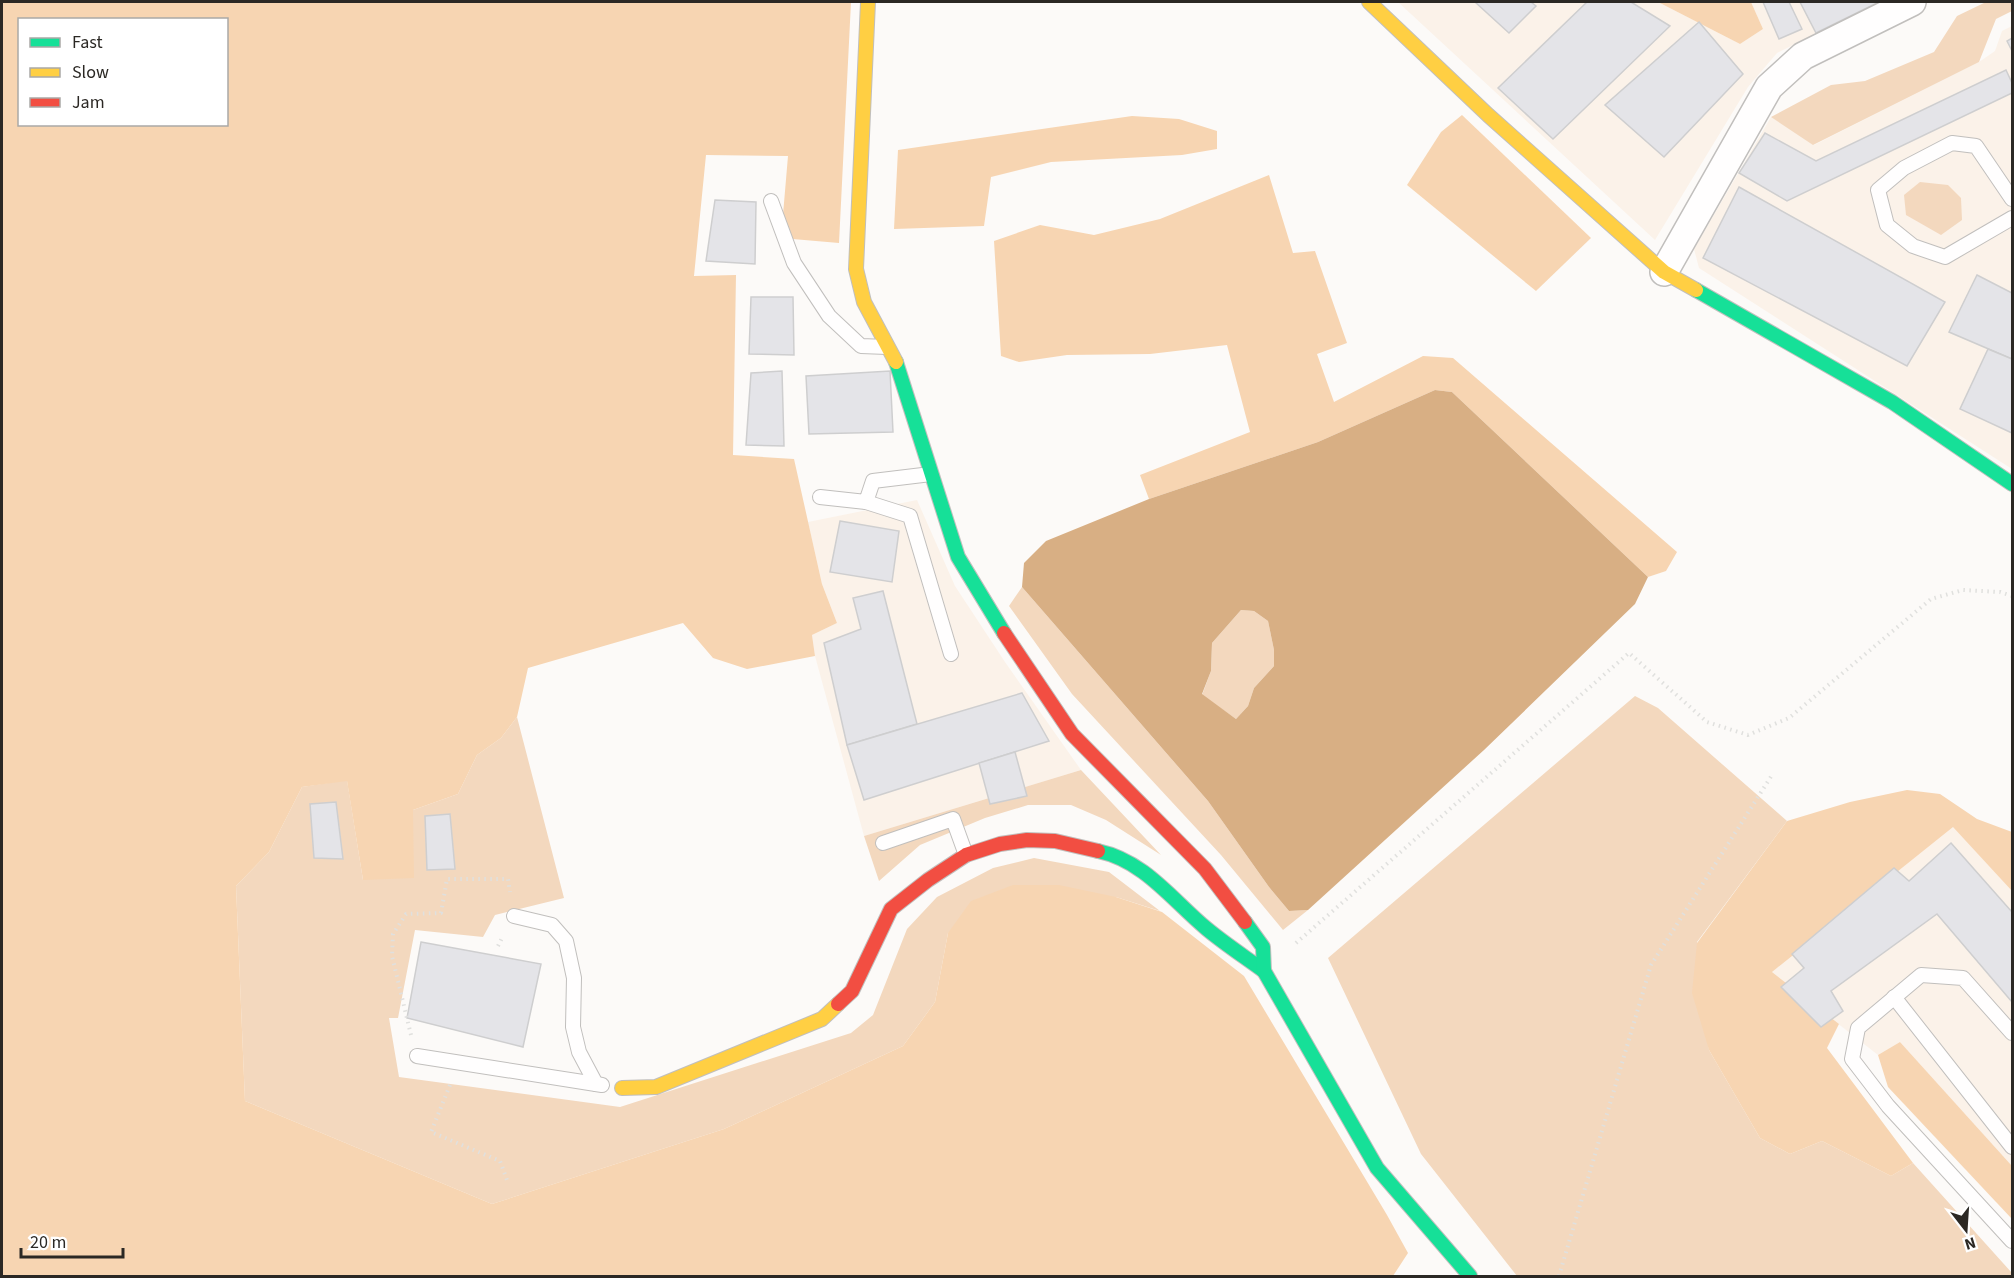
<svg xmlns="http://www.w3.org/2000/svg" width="2014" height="1278" font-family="'Source Sans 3',sans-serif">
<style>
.built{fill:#fbf2e9}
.green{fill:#f3d8be}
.forest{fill:#f7d5b2;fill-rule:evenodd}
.water{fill:#d8af84;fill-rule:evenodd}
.building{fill:#e4e4e8;stroke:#cececf;stroke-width:1.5}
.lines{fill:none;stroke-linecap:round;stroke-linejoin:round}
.lane-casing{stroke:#c1bfbd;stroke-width:16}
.street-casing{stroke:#c1bfbd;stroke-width:30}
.fast-casing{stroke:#c1bfbd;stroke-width:16}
.slow-casing{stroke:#c1bfbd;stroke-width:16}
.jam-casing{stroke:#c1bfbd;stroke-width:16}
.path{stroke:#e0e0de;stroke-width:4;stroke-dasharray:1.5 4.5;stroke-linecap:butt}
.lane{stroke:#fffefe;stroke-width:14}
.street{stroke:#fffefe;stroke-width:27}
.fast{stroke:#16e098;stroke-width:14}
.slow{stroke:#ffcf43;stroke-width:14}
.jam{stroke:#f24e42;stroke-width:14}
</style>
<rect width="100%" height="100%" fill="#fcfaf8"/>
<g class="built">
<path d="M 1398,2 L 1658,2 L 1740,44 L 1763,29 L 1751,2 L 1880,2 L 1777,53 L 1748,87 L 1655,240 Z"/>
<path d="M 2012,26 L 2012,469 L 1699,268 L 1694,249 L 1771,117 L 1814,145 L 1979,62 L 1995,51 L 2002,31 Z"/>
<path d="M 917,500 L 955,586 L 1005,662 L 1081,770 L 864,836 L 815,656 L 812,635 L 837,623 L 822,584 L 808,522 Z"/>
<path d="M 1953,826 L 2012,891 L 2012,1166 L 1900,1042 L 1878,1055 L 1772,972 Z"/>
</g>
<g class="green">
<path d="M 1986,2 L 2012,2 L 2012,11 L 1996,19 L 1979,62 L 1813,145 L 1771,117 L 1831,85 L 1865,81 L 1934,52 L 1957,16 Z"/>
<path d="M 1920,182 L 1948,185 L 1961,198 L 1962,220 L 1941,235 L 1906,215 L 1904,195 Z"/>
<path d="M 1022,587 L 1208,801 L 1269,887 L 1289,911 L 1308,910 L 1283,930 L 1221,855 L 1072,694 L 1009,606 Z"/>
<path d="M 1241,610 L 1254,611 L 1268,621 L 1274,650 L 1274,666 L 1254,688 L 1248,706 L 1236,719 L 1202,695 L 1211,671 L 1212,643 Z"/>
<path d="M 1635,696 L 1658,708 L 1787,821 L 1697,942 L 1709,1050 L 1760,1138 L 1790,1154 L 1822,1141 L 1891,1176 L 1913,1163 L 2012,1273 L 2012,1276 L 1517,1276 L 1421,1154 L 1328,958 Z"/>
<path d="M 517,717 L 564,898 L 495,915 L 483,937 L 415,930 L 398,1018 L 389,1018 L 399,1077 L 620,1107 L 851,1033 L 873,1015 L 907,929 L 937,897 L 993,868 L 1034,858 L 1109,872 L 1160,911 L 1116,897 L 948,933 L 935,1002 L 903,1046 L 724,1129 L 492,1204 L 245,1101 L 236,886 L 269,852 L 302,787 L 347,780 L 363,880 L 413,810 L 458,794 L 477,755 L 501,738 Z"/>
<path d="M 1081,770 L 1161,855 L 1106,820 L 1071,805 L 1028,805 L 985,818 L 920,845 L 879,881 L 864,836 Z"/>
</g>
<g class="forest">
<path d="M 2,2 L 851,2 L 839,243 L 781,238 L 788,156 L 706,155 L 694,276 L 736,275 L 733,455 L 794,459 L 822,584 L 837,623 L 812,635 L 815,656 L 747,669 L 713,658 L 683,623 L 528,668 L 517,717 L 501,738 L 477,755 L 458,794 L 413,810 L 414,878 L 363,880 L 347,781 L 302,787 L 269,852 L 236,886 L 245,1101 L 492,1204 L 724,1129 L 903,1046 L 935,1002 L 948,933 L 971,901 L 1013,885 L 1059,885 L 1116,897 L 1162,912 L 1244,976 L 1387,1215 L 1408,1253 L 1393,1276 L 2,1276 ZM 20,20 L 226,20 L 226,124 L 20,124 Z"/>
<path d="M 1658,2 L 1751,2 L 1763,29 L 1740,44 Z"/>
<path d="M 1462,115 L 1591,238 L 1536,291 L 1407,185 L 1441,132 Z"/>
<path d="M 1132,116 L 1179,119 L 1217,131 L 1217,149 L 1182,155 L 1051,162 L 991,177 L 984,226 L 894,229 L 898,150 Z"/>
<path d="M 1269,175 L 1293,253 L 1315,251 L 1347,343 L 1317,354 L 1334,402 L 1423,356 L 1453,358 L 1677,552 L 1666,571 L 1648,577 L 1452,392 L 1435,390 L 1318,442 L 1149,499 L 1140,475 L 1250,432 L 1227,345 L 1150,354 L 1067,355 L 1019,362 L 1001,356 L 994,241 L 1040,225 L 1094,235 L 1160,219 Z"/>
<path d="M 1907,790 L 1940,794 L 1977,819 L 2012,832 L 2012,891 L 1953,827 L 1772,972 L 1839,1024 L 1827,1048 L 1913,1163 L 1891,1176 L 1822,1141 L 1790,1154 L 1760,1138 L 1709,1050 L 1692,993 L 1697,943 L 1787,821 L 1850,802 Z"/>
<path d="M 1900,1042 L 2012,1166 L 2012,1219 L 1888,1087 L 1878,1055 Z"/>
</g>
<path class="water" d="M 1435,390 L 1452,392 L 1648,577 L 1635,604 L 1484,750 L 1308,910 L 1289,911 L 1269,887 L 1208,801 L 1022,587 L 1024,563 L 1046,541 L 1149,499 L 1318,442 ZM 1241,610 L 1254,611 L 1268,621 L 1274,650 L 1274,666 L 1254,688 L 1248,706 L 1236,719 L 1202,694 L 1211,671 L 1212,643 Z"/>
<g class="building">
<path d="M 1475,2 L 1531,2 L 1536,6 L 1509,33 Z"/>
<path d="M 1587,2 L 1631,2 L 1670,26 L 1553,139 L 1498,88 Z"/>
<path d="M 1763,2 L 1789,2 L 1802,29 L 1779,39 Z"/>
<path d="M 1800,2 L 1879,2 L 1816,33 Z"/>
<path d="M 1699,22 L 1743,74 L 1664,157 L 1605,105 Z"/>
<path d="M 2012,38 L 2012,51 L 2007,41 Z"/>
<path d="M 2006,70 L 2012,83 L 2012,93 L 1787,201 L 1739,173 L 1765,133 L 1816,161 Z"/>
<path d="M 1739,187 L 1945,302 L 1907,366 L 1703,258 Z"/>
<path d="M 715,200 L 756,202 L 755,264 L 706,261 Z"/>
<path d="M 1977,275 L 2012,293 L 2012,359 L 1949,332 Z"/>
<path d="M 751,297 L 793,297 L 794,355 L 749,354 Z"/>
<path d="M 1988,349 L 2012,359 L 2012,433 L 1960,409 Z"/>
<path d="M 782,371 L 784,446 L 746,445 L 751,373 Z"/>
<path d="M 890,371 L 893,432 L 809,434 L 806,376 Z"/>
<path d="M 840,521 L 899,531 L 892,582 L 830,572 Z"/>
<path d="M 883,591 L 917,724 L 847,745 L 824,643 L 861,629 L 853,598 Z"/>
<path d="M 1022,693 L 1049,741 L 864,800 L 847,745 Z"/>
<path d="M 1015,752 L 1027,796 L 990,804 L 979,763 Z"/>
<path d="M 336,802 L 343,859 L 314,858 L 310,804 Z"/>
<path d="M 450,814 L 455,869 L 427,870 L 425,816 Z"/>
<path d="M 1951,843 L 2012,912 L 2012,1002 L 1937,914 L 1831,991 L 1843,1011 L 1821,1027 L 1781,987 L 1804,968 L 1792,954 L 1894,868 L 1909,881 Z"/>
<path d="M 421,942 L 541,964 L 523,1047 L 407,1018 Z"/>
</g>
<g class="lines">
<g class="lane-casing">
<g id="lane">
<path d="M 2012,199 L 1976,146 L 1952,143 L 1904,168 L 1878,190 L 1887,225 L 1913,246 L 1945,257 L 2012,218"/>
<path d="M 771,201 L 794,263 L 829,316 L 861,346 L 887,347"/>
<path d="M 820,497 L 866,502 L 873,481 L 931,474"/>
<path d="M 866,502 L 910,516 L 951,654"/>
<path d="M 883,843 L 953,819 L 966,855"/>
<path d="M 514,916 L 552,925 L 566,941 L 574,978 L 573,1027 L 579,1052 L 596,1084"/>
<path d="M 1894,997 L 2012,1147"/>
<path d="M 2012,1033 L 1963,978 L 1921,975 L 1858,1028 L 1852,1059 L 1888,1106 L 2012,1241"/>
<path d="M 417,1056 L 602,1085"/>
</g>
</g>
<g class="street-casing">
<path id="street" d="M 1664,272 L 1769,87 L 1803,56 L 1912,2"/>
</g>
<g class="fast-casing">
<g id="fast">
<path d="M 1696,290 L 1892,402 L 2012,484"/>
<path d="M 896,362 L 958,557 L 1004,633"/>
<path d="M 1098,851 C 1145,861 1172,900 1207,929 C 1225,944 1245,957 1264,971"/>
<path d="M 1245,922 L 1263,947 L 1264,971 L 1377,1168 L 1470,1276"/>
</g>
</g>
<g class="slow-casing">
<g id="slow">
<path d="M 868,2 L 856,269 L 864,302 L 896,362"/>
<path d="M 1369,2 L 1488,115 L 1664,272 L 1696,290"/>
<path d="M 622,1088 L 656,1087 L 822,1019 L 838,1004"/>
</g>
</g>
<g class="jam-casing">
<g id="jam">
<path d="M 1004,633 L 1072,734 L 1205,869 L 1245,922"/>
<path d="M 838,1004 L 852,991 L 891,909 L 928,880 L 966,855 L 1000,844 L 1027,840 L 1055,841 L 1098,851"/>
</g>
</g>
<g class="path">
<path d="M 1296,943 L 1629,653 L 1707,722 L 1748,735 L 1789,718 L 1931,599 L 1963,590 L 2000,592 L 2012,596"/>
<path d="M 498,946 L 503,936"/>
<path d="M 411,1035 L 392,956 L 393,934 L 406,914 L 441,913 L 447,879 L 508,879 L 510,892"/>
<path d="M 450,1085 L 431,1132 L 500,1161 L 507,1180"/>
<path d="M 1559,1276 L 1651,965 L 1772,775"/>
</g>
<use href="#lane" class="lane"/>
<use href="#street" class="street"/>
<use href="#fast" class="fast"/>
<use href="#slow" class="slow"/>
<use href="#jam" class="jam"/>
</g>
<rect width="2014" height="1278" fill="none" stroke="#2b2824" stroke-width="6"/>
<rect x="18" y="18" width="210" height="108" fill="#ffffff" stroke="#aaa9a7" stroke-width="1.5"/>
<rect x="30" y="38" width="30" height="9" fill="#16e098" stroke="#aaa9a7" stroke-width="1.5"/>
<text x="72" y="48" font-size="18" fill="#2b2824">Fast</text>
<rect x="30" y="68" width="30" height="9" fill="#ffcf43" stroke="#aaa9a7" stroke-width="1.5"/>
<text x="72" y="78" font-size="18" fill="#2b2824">Slow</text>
<rect x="30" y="98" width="30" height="9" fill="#f24e42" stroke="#aaa9a7" stroke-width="1.5"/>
<text x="72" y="108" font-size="18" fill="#2b2824">Jam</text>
<g transform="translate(1966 1230) rotate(163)" stroke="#ffffff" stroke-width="4.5" paint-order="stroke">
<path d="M0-4.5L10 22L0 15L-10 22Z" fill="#2b2824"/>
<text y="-9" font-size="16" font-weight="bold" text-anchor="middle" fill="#2b2824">N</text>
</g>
<path d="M21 1248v9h102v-9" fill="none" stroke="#2b2824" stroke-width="3"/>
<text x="30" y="1248" font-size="18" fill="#2b2824" stroke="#ffffff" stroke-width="4.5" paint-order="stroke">20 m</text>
</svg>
